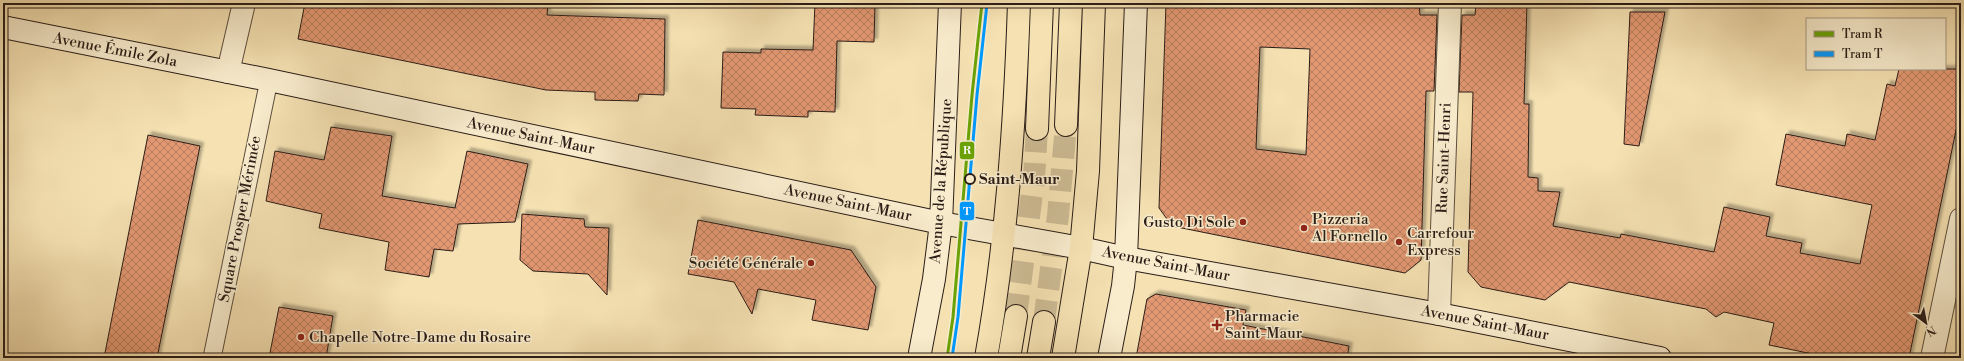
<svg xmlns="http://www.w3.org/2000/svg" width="1964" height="361" font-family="'Libre Bodoni',serif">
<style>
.building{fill:url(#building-cross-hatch);stroke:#2a1d17;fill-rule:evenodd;filter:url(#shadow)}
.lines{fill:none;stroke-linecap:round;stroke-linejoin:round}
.primary-tunnel{stroke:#ccba93;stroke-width:22;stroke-dasharray:22 11;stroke-linecap:butt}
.lane-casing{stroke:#5d4e3e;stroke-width:19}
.street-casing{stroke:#5d4e3e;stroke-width:24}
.secondary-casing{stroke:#2a1d17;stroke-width:24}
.primary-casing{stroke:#2a1d17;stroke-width:24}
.lane{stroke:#f8eccd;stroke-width:17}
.street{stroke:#f8eccd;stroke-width:22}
.secondary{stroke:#f8eccd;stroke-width:22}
.primary{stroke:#f5e1b2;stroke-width:22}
.tram-1-casing{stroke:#f8eccd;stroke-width:6}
.tram-2-casing{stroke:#f8eccd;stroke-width:6}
.tram-1{stroke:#6ba206;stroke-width:3}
.tram-2{stroke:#09f;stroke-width:3}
.stop-dot{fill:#f8eccd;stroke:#2a1d17;stroke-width:2}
.poi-dot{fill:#8f2418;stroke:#f8eccd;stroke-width:1.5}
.labels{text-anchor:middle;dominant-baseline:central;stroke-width:3;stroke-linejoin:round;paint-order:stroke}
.street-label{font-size:15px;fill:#2a1d17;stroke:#f8eccd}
.stop-label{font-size:15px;font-weight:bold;fill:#2a1d17;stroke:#f8eccd;text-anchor:start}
.poi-label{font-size:15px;fill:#2a1d17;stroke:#f8eccd;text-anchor:start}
.line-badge{stroke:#f8eccd;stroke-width:1.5}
.badge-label{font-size:11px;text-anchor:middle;font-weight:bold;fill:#fff}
</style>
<defs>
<pattern id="building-cross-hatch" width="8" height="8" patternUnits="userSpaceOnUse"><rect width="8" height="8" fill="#e29872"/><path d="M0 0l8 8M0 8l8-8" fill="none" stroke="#b77b5d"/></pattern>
<filter id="shadow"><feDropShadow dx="3.5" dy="-3.5" stdDeviation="1" flood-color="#0004"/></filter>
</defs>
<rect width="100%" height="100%" fill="#f5e1b2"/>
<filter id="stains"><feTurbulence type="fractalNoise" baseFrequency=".005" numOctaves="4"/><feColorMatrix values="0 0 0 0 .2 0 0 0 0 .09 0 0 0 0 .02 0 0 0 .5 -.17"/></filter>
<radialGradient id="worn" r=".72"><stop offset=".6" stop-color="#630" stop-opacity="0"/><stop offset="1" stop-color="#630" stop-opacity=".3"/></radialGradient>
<g class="building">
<path d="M 305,3 L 548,3 L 547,15 L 665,19 L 664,95 L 639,94 L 638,101 L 595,100 L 595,92 L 546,90 L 298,39 Z"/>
<path d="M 815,3 L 875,3 L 874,42 L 837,41 L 835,112 L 808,111 L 808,117 L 755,115 L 756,109 L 721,108 L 723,52 L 761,53 L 761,49 L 813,50 Z"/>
<path d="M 1166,3 L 1419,3 L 1420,15 L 1437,15 L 1434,91 L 1426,91 L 1421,260 L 1405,273 L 1172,226 L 1159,208 ZM 1260,47 L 1310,49 L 1306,155 L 1256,149 Z"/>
<path d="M 1476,3 L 1527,3 L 1524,104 L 1529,104 L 1528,177 L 1538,178 L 1538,191 L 1560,192 L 1553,226 L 1620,238 L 1621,234 L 1714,252 L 1724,207 L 1770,217 L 1766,236 L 1802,243 L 1800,253 L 1860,264 L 1872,205 L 1776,185 L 1786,134 L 1845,146 L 1847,134 L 1875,140 L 1887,84 L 1895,86 L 1899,69 L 1961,69 L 1961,106 L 1909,358 L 1832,358 L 1769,345 L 1774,323 L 1724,312 L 1716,317 L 1706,309 L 1569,282 L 1545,300 L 1481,287 L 1468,272 L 1473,92 L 1459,92 L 1462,15 L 1475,15 Z"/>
<path d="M 1630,12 L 1665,12 L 1639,146 L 1624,144 Z"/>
<path d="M 331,127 L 392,136 L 382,196 L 455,208 L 467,151 L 528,164 L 515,222 L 458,224 L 453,251 L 434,249 L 429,277 L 385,270 L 389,242 L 319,228 L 322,214 L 266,201 L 275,151 L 324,160 Z"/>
<path d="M 148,135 L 200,146 L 157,358 L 104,358 Z"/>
<path d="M 522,214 L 584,219 L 585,227 L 609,228 L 607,295 L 588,274 L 533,271 L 520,260 Z"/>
<path d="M 698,220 L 851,250 L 876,287 L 868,330 L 812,320 L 816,300 L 758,289 L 752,314 L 734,282 L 688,274 Z"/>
<path d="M 1156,294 L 1246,310 L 1243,325 L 1349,346 L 1347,358 L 1136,358 L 1147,299 Z"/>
<path d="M 279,307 L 333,316 L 326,358 L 269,358 Z"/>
</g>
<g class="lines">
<g class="primary-tunnel">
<path d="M 1016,316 L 1034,178 L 1037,129"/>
<path d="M 1044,322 L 1058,216 L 1066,125"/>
</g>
<g class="lane-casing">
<path id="lane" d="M 212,358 L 269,80"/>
</g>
<g class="street-casing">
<g id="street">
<path d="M 228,72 L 244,3"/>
<path d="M 1439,314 L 1450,3"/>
<path d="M 1932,358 L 1961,219"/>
</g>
</g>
<g class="secondary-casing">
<g id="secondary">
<path d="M 3,27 L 269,80 L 941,223 L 1081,248 L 1126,258 L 1439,314 L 1660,358"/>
<path d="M 919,358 L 934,279 L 941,223 L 950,3"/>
<path d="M 1109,358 L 1123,286 L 1126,258 L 1136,3"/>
</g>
</g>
<g class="primary-casing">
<g id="primary">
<path d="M 1066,125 L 1071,3"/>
<path d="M 1037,129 L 1042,3"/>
<path d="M 986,358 C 1007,240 1015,122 1019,3"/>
<path d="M 1009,358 L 1016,316"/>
<path d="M 1038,358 L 1044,322"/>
<path d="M 1063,358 L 1081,248 L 1088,171 L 1094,3"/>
</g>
</g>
<use href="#lane" class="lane"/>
<use href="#street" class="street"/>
<use href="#secondary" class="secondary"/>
<use href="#primary" class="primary"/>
<g class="tram-1-casing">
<path id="tram-1" d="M 947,358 L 953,317 L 972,95 L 982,3"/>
</g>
<g class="tram-2-casing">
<path id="tram-2" d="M 952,358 L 958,317 L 977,95 L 987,4"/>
</g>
<use href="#tram-1" class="tram-1"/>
<use href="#tram-2" class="tram-2"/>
</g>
<circle class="stop-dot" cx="970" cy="179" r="5"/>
<g class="poi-dot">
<circle cx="1243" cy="222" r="4"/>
<circle cx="1304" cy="228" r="4"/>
<circle cx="1399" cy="242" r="4"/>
<circle cx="811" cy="263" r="4"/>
<path d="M1215 319h4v4h4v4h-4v4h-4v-4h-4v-4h4z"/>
<circle cx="301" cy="337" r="4"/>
</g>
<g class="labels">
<g class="street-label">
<text transform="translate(115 50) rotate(11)">Avenue Émile Zola</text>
<text transform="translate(531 136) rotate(12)">Avenue Saint-Maur</text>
<text transform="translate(1444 158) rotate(-88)">Rue Saint-Henri</text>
<text transform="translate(941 181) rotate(-86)">Avenue de la République</text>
<text transform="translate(848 203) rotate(12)">Avenue Saint-Maur</text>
<text transform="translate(240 219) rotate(-79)">Square Prosper Mérimée</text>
<text transform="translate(1166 264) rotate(11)">Avenue Saint-Maur</text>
<text transform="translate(1485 323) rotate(11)">Avenue Saint-Maur</text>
</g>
<g class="stop-label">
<text x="979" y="179">Saint-Maur</text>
</g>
<g class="poi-label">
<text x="1312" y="219">Pizzeria<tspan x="1312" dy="17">Al Fornello</tspan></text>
<text x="1235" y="222" text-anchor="end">Gusto Di Sole</text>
<text x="1407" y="233">Carrefour<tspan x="1407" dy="17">Express</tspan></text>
<text x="803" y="263" text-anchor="end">Société Générale</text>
<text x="1225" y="316">Pharmacie<tspan x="1225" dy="17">Saint-Maur</tspan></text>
<text x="309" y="337">Chapelle Notre-Dame du Rosaire</text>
</g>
</g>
<g class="line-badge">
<rect x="959" y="141" width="16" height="19" rx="4" fill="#6ba206"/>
<rect x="959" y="201" width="16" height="20" rx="4" fill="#09f"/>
</g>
<g class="badge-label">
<text x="967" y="154">R</text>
<text x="967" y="215">T</text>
</g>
<rect width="1964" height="361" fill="none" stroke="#f5e1b2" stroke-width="16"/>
<rect x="4" y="4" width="1956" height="353" fill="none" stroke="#2a1d17" stroke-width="2"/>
<rect x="8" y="8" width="1948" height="345" fill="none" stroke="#2a1d17"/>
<rect x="1806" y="18" width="140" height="52" fill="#f8eccd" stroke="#a69984"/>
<rect x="1814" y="31" width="20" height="6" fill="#6ba206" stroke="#a69984"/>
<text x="1842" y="38" font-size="12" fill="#2a1d17">Tram R</text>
<rect x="1814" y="51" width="20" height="6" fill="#0099ff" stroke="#a69984"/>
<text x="1842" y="58" font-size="12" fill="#2a1d17">Tram T</text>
<g transform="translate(1926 323) rotate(148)" stroke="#f8eccd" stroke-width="3" paint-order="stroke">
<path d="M0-3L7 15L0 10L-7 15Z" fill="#2a1d17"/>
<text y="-6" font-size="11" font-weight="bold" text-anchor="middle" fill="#2a1d17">N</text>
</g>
<rect width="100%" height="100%" filter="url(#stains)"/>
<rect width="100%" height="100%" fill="url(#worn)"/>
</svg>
